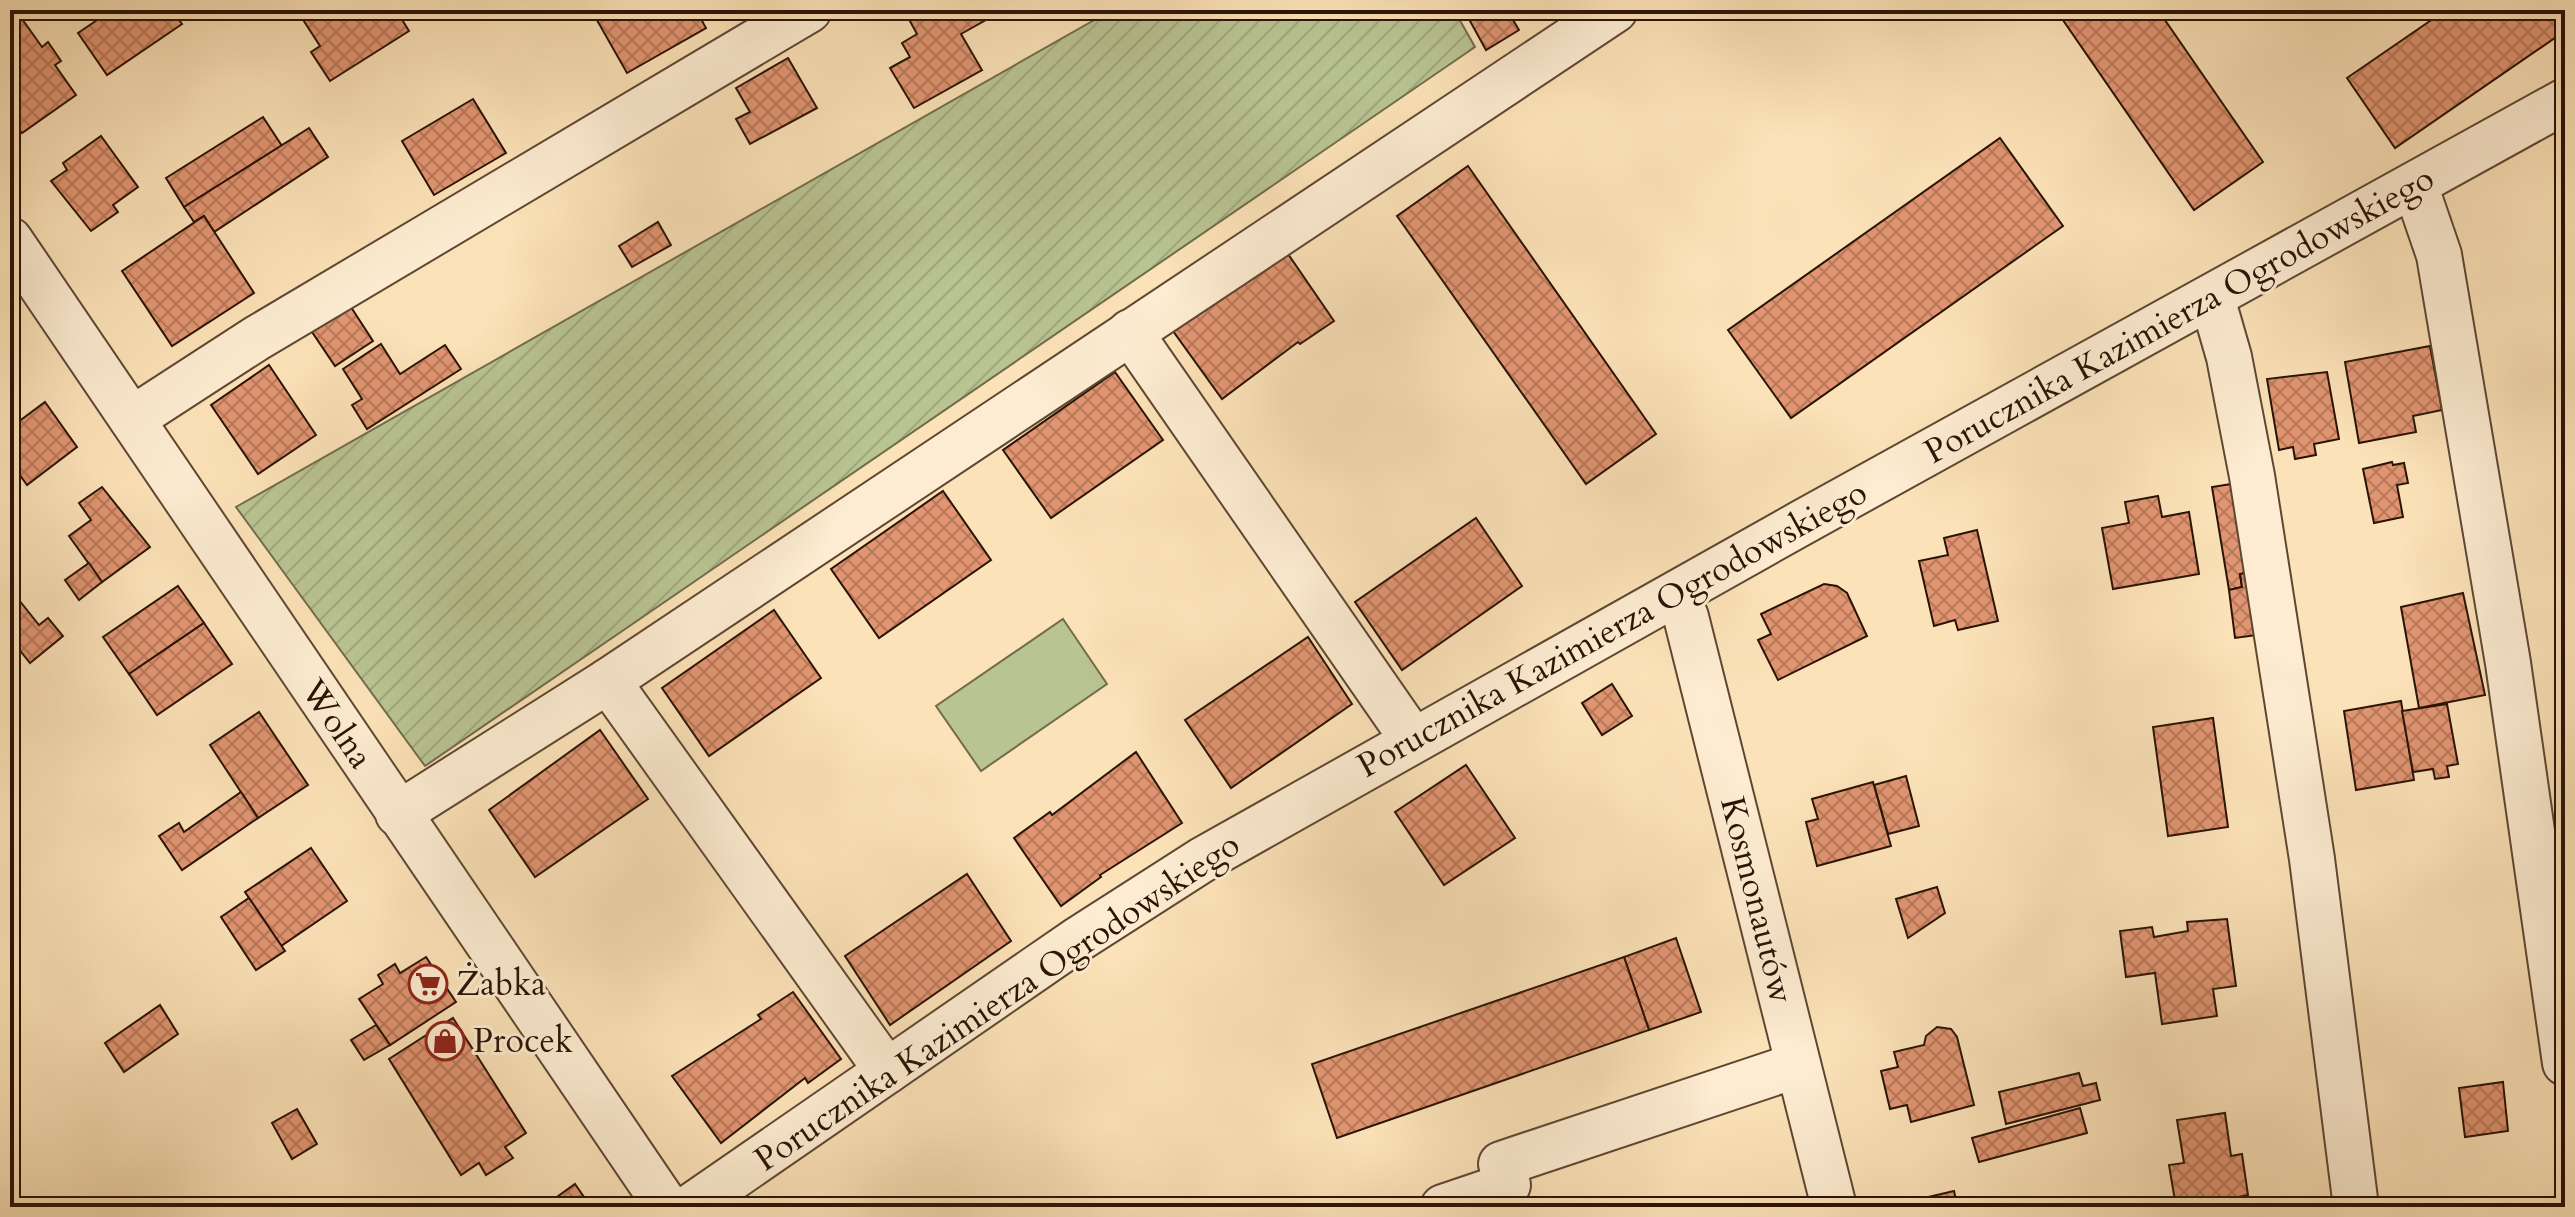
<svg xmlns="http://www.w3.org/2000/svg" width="2575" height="1217" font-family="Cardo,serif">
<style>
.green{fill:#b9c493;stroke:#726c4c;stroke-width:2}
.garden{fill:url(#garden-furrows);stroke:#726c4c;stroke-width:2}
.building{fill:url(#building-cross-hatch);stroke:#2a1306;stroke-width:2}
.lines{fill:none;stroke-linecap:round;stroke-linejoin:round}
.minor-casing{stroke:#5e4732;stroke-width:48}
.minor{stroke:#fdecd1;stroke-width:44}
.labels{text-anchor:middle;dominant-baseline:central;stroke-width:6;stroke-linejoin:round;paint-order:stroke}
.street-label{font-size:34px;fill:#2a1306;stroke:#fdecd1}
.poi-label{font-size:34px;fill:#2a1306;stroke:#fdecd1;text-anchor:start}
</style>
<defs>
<pattern id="garden-furrows" width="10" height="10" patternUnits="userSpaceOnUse" patternTransform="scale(2)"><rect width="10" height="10" fill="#b9c493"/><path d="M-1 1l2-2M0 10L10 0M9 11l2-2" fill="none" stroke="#9fa87d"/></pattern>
<pattern id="building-cross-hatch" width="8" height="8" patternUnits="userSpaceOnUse" patternTransform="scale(2)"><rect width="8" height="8" fill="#e19571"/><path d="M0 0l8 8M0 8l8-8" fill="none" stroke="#b7785b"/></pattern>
</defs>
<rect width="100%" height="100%" fill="#fce2b8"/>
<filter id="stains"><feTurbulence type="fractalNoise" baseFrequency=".0025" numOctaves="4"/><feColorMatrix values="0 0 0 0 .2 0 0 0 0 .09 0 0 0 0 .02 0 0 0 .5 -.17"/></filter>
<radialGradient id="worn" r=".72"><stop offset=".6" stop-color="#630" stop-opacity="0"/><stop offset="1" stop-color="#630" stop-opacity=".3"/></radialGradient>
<path class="green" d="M 1063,619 L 1107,684 L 981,771 L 936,706 Z"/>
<path class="garden" d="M 1112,10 L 1454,10 L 1475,47 L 425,766 L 236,507 Z"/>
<g class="building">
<path d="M 112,10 L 172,10 L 182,24 L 107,75 L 78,33 Z"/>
<path d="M 301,10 L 396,10 L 409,31 L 330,81 L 311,52 L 320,46 L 298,12 Z"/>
<path d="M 603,10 L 696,10 L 706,28 L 627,73 L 594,15 Z"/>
<path d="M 904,10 L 987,10 L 991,17 L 961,34 L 982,70 L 914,108 L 890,68 L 910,57 L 902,43 L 917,34 Z"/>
<path d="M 1464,10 L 1507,10 L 1519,30 L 1486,50 Z"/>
<path d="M 2056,10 L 2158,10 L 2263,162 L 2194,210 Z"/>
<path d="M 2446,10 L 2565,10 L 2565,31 L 2395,148 L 2347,78 Z"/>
<path d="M 20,16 L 42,47 L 48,42 L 61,61 L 55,65 L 76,95 L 22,133 L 10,117 L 10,23 Z"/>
<path d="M 788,58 L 817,108 L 750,144 L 736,119 L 750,112 L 736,88 Z"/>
<path d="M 473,99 L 506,153 L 434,195 L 402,141 Z"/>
<path d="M 263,117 L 282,146 L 184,207 L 166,178 Z"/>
<path d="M 309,128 L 328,157 L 214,232 L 204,216 L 194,222 L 184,207 Z"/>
<path d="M 101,136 L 138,187 L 113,205 L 118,212 L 91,231 L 51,181 L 67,170 L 63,163 Z"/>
<path d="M 2000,138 L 2063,226 L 1791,418 L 1728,330 Z"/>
<path d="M 1468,166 L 1656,434 L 1586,484 L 1397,216 Z"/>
<path d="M 204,216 L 254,293 L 172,346 L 122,271 Z"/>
<path d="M 658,222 L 671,245 L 632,267 L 619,246 Z"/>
<path d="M 1286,251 L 1334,321 L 1300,344 L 1298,342 L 1222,399 L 1173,331 Z"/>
<path d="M 347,301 L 373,341 L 335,366 L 308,326 Z"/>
<path d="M 381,344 L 400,374 L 445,345 L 461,369 L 367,429 L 352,405 L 362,399 L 343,369 Z"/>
<path d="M 2430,346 L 2442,410 L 2413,416 L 2416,432 L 2359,443 L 2345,362 Z"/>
<path d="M 269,365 L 316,435 L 258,474 L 211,405 Z"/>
<path d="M 1115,372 L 1163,440 L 1051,518 L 1003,450 Z"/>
<path d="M 2327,372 L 2339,439 L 2314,444 L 2316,455 L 2295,459 L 2293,447 L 2279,450 L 2267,379 Z"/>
<path d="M 45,402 L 77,447 L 27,485 L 10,461 L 10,428 Z"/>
<path d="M 2392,462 L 2393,465 L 2404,463 L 2408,483 L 2397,485 L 2403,517 L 2374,523 L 2363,469 Z"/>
<path d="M 2244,482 L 2258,571 L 2240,574 L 2242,587 L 2229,590 L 2212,487 Z"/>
<path d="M 102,487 L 150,547 L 102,582 L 69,536 L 91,520 L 79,503 Z"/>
<path d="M 943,491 L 991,560 L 879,638 L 831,569 Z"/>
<path d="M 2158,496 L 2162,517 L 2189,512 L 2199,574 L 2113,589 L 2102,528 L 2129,523 L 2125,502 Z"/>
<path d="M 1476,518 L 1522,586 L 1402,670 L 1355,602 Z"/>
<path d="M 1977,530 L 1998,621 L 1958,630 L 1955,620 L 1934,626 L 1919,561 L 1948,555 L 1944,538 Z"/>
<path d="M 89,563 L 102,582 L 79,600 L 65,580 Z"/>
<path d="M 2258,571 L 2265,634 L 2235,638 L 2229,590 L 2242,587 L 2240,574 Z"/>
<path d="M 1824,584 L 1837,586 L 1847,593 L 1867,636 L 1778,680 L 1758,640 L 1771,634 L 1761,614 Z"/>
<path d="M 178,586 L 204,623 L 129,674 L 103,637 Z"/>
<path d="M 2565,587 L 2565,638 L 2556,589 Z"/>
<path d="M 2463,593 L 2485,695 L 2419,708 L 2401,607 Z"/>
<path d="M 19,600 L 39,625 L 48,618 L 63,636 L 30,663 L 10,638 L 10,607 Z"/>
<path d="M 774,610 L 821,678 L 709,756 L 662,688 Z"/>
<path d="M 204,623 L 232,664 L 157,715 L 129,674 Z"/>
<path d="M 1308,637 L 1352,704 L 1231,788 L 1185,720 Z"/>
<path d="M 1612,684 L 1632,716 L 1602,735 L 1582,703 Z"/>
<path d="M 2401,701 L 2414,780 L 2356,790 L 2344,711 Z"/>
<path d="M 2447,704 L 2458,764 L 2447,766 L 2449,777 L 2435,779 L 2433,769 L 2413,772 L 2402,711 Z"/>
<path d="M 259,712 L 308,785 L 258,818 L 210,745 Z"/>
<path d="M 2213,718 L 2228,827 L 2168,836 L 2153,727 Z"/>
<path d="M 600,730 L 648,799 L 535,877 L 489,810 Z"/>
<path d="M 1136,752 L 1182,823 L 1100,875 L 1101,877 L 1061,906 L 1014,838 L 1050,812 L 1052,815 Z"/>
<path d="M 1466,765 L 1515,838 L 1444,885 L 1395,812 Z"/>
<path d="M 1906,776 L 1919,826 L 1888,834 L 1874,785 Z"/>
<path d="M 1873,782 L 1891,846 L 1817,866 L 1806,822 L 1818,819 L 1812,799 Z"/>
<path d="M 241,792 L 258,818 L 182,870 L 159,836 L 179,823 L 184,832 Z"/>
<path d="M 311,848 L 347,901 L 281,946 L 245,892 Z"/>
<path d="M 967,874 L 1011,941 L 890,1025 L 845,956 Z"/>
<path d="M 1937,887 L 1945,913 L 1908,938 L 1896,899 Z"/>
<path d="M 249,898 L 285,951 L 256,970 L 221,917 Z"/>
<path d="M 2227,919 L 2236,986 L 2213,989 L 2217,1016 L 2162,1024 L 2155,973 L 2126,977 L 2120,931 L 2152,927 L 2154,937 L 2188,931 L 2187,922 Z"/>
<path d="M 1676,938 L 1701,1012 L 1649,1030 L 1624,957 Z"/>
<path d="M 426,957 L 456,1002 L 390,1045 L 359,999 L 383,984 L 378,975 L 395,964 L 400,973 Z"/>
<path d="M 1624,957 L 1649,1030 L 1337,1138 L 1312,1064 Z"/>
<path d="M 793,992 L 841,1059 L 808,1083 L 805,1078 L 721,1143 L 672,1076 L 761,1019 L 758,1015 Z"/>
<path d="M 160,1005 L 178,1034 L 124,1072 L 105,1043 Z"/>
<path d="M 453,1018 L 526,1133 L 505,1147 L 513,1158 L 486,1175 L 479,1163 L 461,1175 L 389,1059 Z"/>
<path d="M 376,1025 L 390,1045 L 364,1060 L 351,1040 Z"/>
<path d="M 1937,1027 L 1951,1029 L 1957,1037 L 1974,1105 L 1911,1122 L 1907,1105 L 1890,1109 L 1881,1071 L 1898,1067 L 1894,1052 L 1924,1045 L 1926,1036 Z"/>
<path d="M 2079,1073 L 2083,1086 L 2096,1083 L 2100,1100 L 2006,1124 L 1999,1092 Z"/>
<path d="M 2503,1082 L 2508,1131 L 2465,1137 L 2459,1088 Z"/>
<path d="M 2080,1108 L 2087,1133 L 1979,1162 L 1972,1138 Z"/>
<path d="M 297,1109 L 317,1144 L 292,1159 L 272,1123 Z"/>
<path d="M 2225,1113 L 2231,1156 L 2242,1154 L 2248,1195 L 2238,1197 L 2239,1204 L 2176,1207 L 2169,1165 L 2184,1163 L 2177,1120 Z"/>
<path d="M 575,1184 L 591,1207 L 543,1207 Z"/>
<path d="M 1954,1191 L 1957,1205 L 1981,1198 L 1983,1207 L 1926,1207 L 1924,1198 Z"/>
</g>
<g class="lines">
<g class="minor-casing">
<g id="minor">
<path d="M 2415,185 L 2439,255 L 2508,663 L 2565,1063"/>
<path d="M 10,240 L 667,1207"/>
<path d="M 2212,298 L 2229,357 L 2252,476 L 2312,859 L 2356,1207"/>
<path d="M 1130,332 L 1413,740"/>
<path d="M 132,419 L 257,338 L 809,10"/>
<path d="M 1676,594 L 1686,617 L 1834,1207"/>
<path d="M 608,681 L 887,1071"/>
<path d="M 398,814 L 608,681 L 1615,10"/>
<path d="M 690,1207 L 1077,940 L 1202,860 L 1803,522 L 2565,101"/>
<path d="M 1443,1207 L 1508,1185 L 1501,1164 L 1798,1065"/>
</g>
</g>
<use href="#minor" class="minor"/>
</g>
<defs>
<g id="supermarket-ring" transform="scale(2)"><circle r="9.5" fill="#fdecd1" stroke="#8f2418" stroke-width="1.5"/><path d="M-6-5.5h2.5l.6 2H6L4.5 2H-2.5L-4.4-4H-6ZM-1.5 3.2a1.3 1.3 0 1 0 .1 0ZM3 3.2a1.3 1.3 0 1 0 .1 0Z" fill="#8f2418"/></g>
<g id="shop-ring" transform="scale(2)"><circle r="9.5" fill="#fdecd1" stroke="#8f2418" stroke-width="1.5"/><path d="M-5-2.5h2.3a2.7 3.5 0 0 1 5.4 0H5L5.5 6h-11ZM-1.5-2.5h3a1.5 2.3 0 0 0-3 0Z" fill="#8f2418"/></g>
</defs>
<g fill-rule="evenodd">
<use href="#supermarket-ring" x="428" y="984"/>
<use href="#shop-ring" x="445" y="1041"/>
</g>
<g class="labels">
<g class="street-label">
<text transform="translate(2179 315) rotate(-29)">Porucznika Kazimierza Ogrodowskiego</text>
<text transform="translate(1612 629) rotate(-29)">Porucznika Kazimierza Ogrodowskiego</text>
<text transform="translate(337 724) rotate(56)">Wolna</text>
<text transform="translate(1757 900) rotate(76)">Kosmonautów</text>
<text transform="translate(997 1002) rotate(-34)">Porucznika Kazimierza Ogrodowskiego</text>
</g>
<g class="poi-label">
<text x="456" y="984">Żabka</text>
<text x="473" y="1041">Procek</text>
</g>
</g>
<rect width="2575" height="1217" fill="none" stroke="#fce2b8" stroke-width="40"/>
<rect x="12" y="12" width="2551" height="1193" fill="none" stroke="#2a1306" stroke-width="4"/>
<rect x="20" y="20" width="2535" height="1177" fill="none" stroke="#2a1306" stroke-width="2"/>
<rect width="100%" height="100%" filter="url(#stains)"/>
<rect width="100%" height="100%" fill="url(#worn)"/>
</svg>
